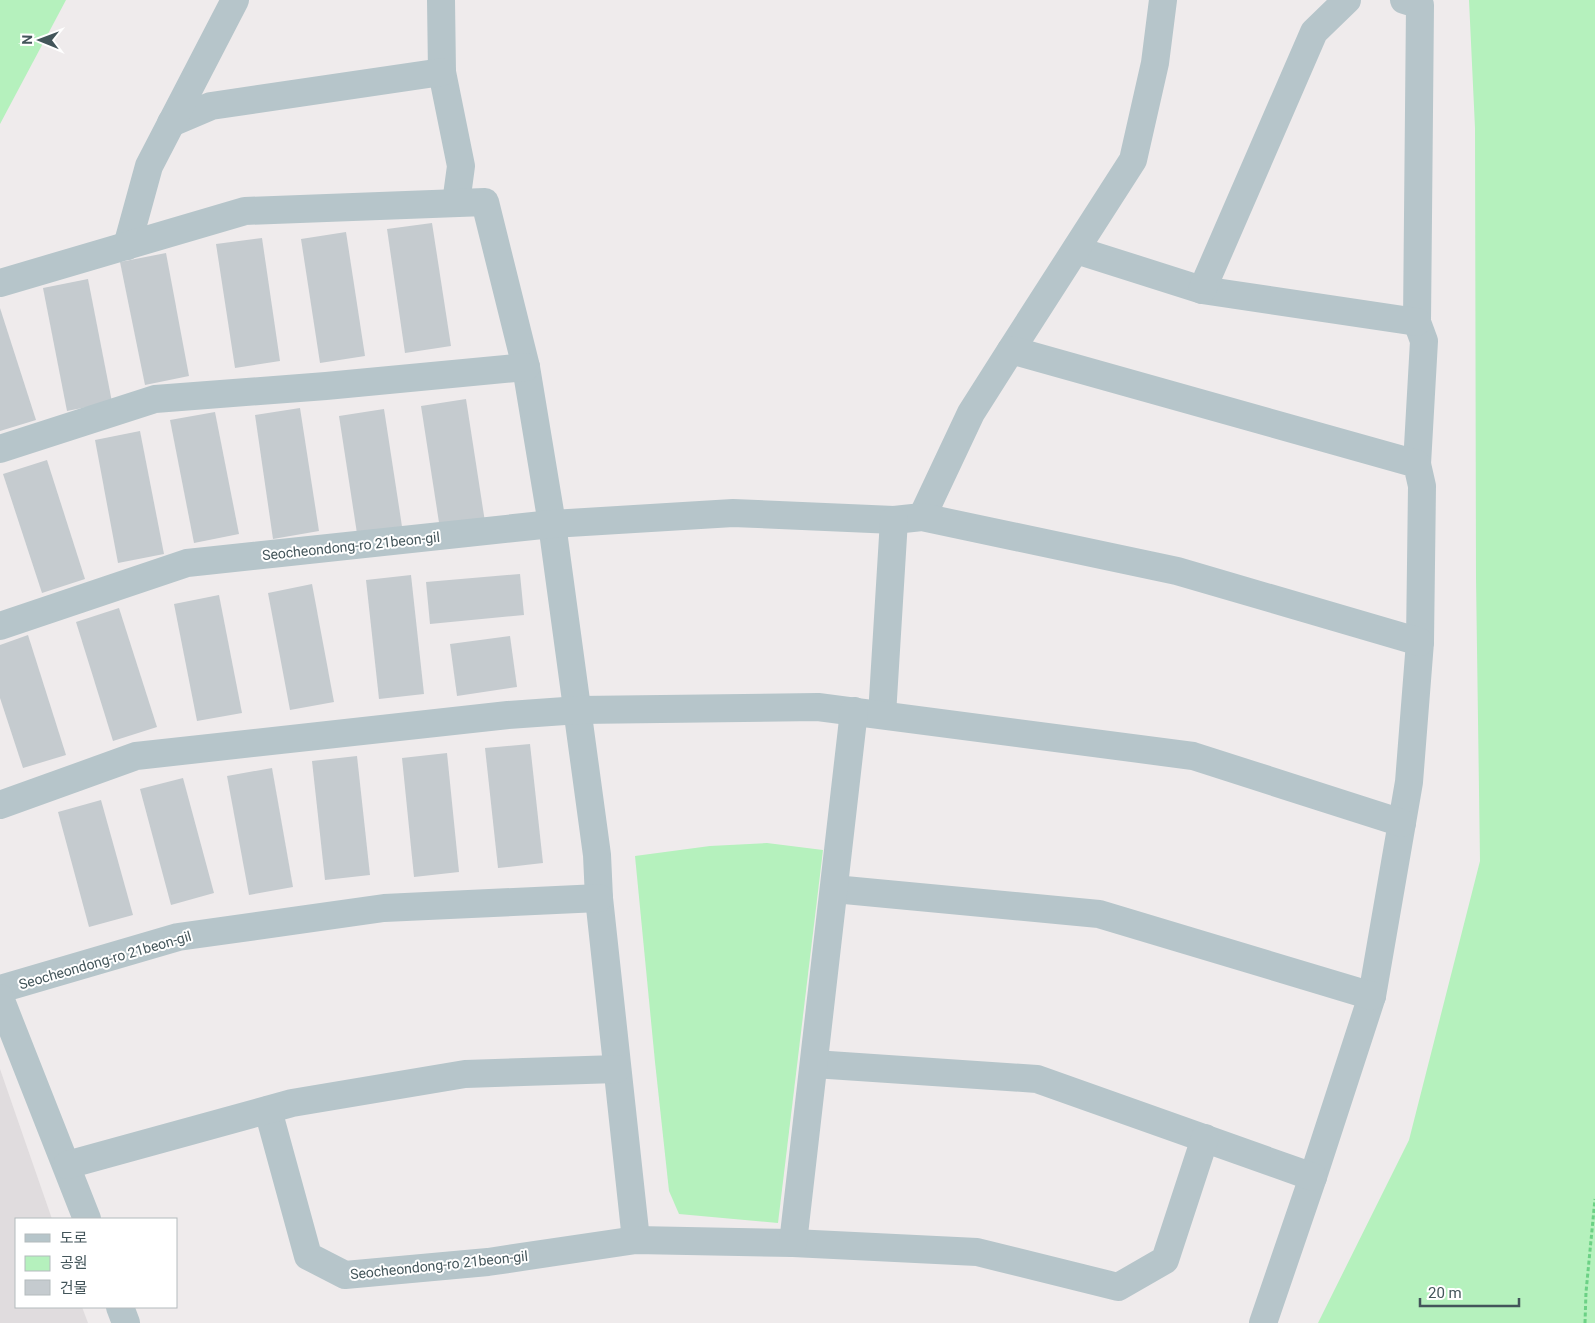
<svg xmlns="http://www.w3.org/2000/svg" width="1595" height="1323" font-family="Roboto,'Noto Sans KR',sans-serif">
<style>
.education{fill:#e0dcde}
.green{fill:#b5f1bd}
.building{fill:#c5cbcf}
.lines{fill:none;stroke-linecap:round;stroke-linejoin:round}
.path{stroke:#6cd185;stroke-width:3;stroke-dasharray:4 2.5;stroke-linecap:butt}
.minor{stroke:#b6c5ca;stroke-width:28}
.labels{text-anchor:middle;dominant-baseline:central;stroke-width:4;stroke-linejoin:round;paint-order:stroke}
.street-label{font-size:14px;fill:#43555a;stroke:#fff}
</style>
<rect width="100%" height="100%" fill="#efebec"/>
<path class="education" d="M 0,1069 L 52,1219 L 16,1219 L 16,1307 L 82,1307 L 88,1323 L 0,1323 Z"/>
<g class="green">
<path d="M 0,0 L 66,0 L 0,124 Z"/>
<path d="M 1469,0 L 1595,0 L 1595,1323 L 1318,1323 L 1409,1140 L 1480,861 L 1476,578 L 1475,128 Z"/>
<path d="M 767,843 L 823,850 L 778,1223 L 679,1214 L 669,1191 L 655,1062 L 635,856 L 710,846 Z"/>
</g>
<g class="building">
<path d="M 432,223 L 451,346 L 405,353 L 387,229 Z"/>
<path d="M 346,232 L 365,356 L 320,363 L 301,239 Z"/>
<path d="M 262,238 L 280,361 L 235,368 L 216,244 Z"/>
<path d="M 166,253 L 189,376 L 145,385 L 120,262 Z"/>
<path d="M 88,279 L 112,402 L 67,411 L 43,288 Z"/>
<path d="M 0,308 L 36,420 L 0,431 Z"/>
<path d="M 466,399 L 485,522 L 440,529 L 421,406 Z"/>
<path d="M 300,408 L 319,531 L 273,539 L 255,415 Z"/>
<path d="M 384,409 L 403,533 L 358,540 L 339,416 Z"/>
<path d="M 215,412 L 239,534 L 194,543 L 170,420 Z"/>
<path d="M 140,431 L 164,554 L 118,563 L 95,440 Z"/>
<path d="M 47,460 L 85,579 L 42,593 L 3,474 Z"/>
<path d="M 520,574 L 524,615 L 430,624 L 426,582 Z"/>
<path d="M 411,575 L 424,694 L 379,699 L 366,580 Z"/>
<path d="M 312,584 L 334,702 L 290,710 L 268,593 Z"/>
<path d="M 219,595 L 242,713 L 197,721 L 174,604 Z"/>
<path d="M 119,608 L 157,727 L 113,741 L 76,622 Z"/>
<path d="M 28,635 L 66,755 L 23,768 L 0,698 L 0,645 Z"/>
<path d="M 510,636 L 517,687 L 457,696 L 450,644 Z"/>
<path d="M 530,744 L 543,863 L 498,868 L 485,748 Z"/>
<path d="M 447,753 L 459,872 L 414,877 L 402,758 Z"/>
<path d="M 357,756 L 370,875 L 325,880 L 312,761 Z"/>
<path d="M 272,768 L 293,887 L 249,895 L 227,776 Z"/>
<path d="M 183,778 L 214,893 L 171,905 L 140,789 Z"/>
<path d="M 101,800 L 133,915 L 89,927 L 58,812 Z"/>
</g>
<g class="lines">
<path class="path" d="M 1585,1323 L 1586,1292 L 1595,1199"/>
<g class="minor">
<path d="M 441,0 L 442,72 L 461,166 L 456,203"/>
<path d="M 1404,0 L 1420,5 L 1417,322 L 1424,341 L 1417,464"/>
<path d="M 171,123 L 211,106 L 442,72"/>
<path d="M 127,246 L 149,166 L 235,0"/>
<path d="M 1076,250 L 1202,290 L 1417,322"/>
<path d="M 0,283 L 245,211 L 485,202 L 526,367 L 552,524 L 597,855 L 599,898 L 636,1240"/>
<path d="M 1202,290 L 1314,32 L 1347,0"/>
<path d="M 1011,350 L 1133,160 L 1155,63 L 1163,0"/>
<path d="M 0,449 L 155,399 L 326,386 L 526,367"/>
<path d="M 922,517 L 971,413 L 1011,350 L 1417,464 L 1422,486 L 1420,642 L 1409,782 L 1372,996 L 1313,1177 L 1263,1323"/>
<path d="M 0,626 L 187,563 L 552,524 L 733,513 L 894,520 L 922,517 L 1177,571 L 1420,642"/>
<path d="M 882,715 L 894,520"/>
<path d="M 0,805 L 136,756 L 508,715 L 579,710 L 818,707 L 1193,756 L 1402,823"/>
<path d="M 834,889 L 1099,914 L 1372,996"/>
<path d="M 0,989 L 178,937 L 384,908 L 599,898"/>
<path d="M 0,998 L 87,1219"/>
<path d="M 814,1064 L 1037,1079 L 1313,1177"/>
<path d="M 268,1110 L 308,1256 L 345,1275 L 488,1262 L 636,1240 L 793,1243 L 977,1252 L 1118,1287 L 1165,1260 L 1205,1138"/>
<path d="M 67,1165 L 292,1103 L 465,1074 L 617,1069"/>
<path d="M 793,1243 L 854,711"/>
<path d="M 120,1307 L 126,1323"/>
</g>
</g>
<g class="labels">
<g class="street-label">
<text transform="translate(351 546) rotate(-6)">Seocheondong-ro 21beon-gil</text>
<text transform="translate(105 960) rotate(-16)">Seocheondong-ro 21beon-gil</text>
<text transform="translate(439 1265) rotate(-6)">Seocheondong-ro 21beon-gil</text>
</g>
</g>
<rect x="15" y="1218" width="162" height="90" fill="#ffffff" stroke="#b4bbbd"/>
<rect x="25" y="1234" width="25" height="8" fill="#b6c5ca" stroke="#b4bbbd"/>
<text x="60" y="1243" font-size="15" fill="#43555a">도로</text>
<rect x="25" y="1256" width="25" height="15" fill="#b5f1bd" stroke="#b4bbbd"/>
<text x="60" y="1268" font-size="15" fill="#43555a">공원</text>
<rect x="25" y="1280" width="25" height="15" fill="#c5cbcf" stroke="#b4bbbd"/>
<text x="60" y="1293" font-size="15" fill="#43555a">건물</text>
<g transform="translate(40 40) rotate(271)" stroke="#ffffff" stroke-width="4" paint-order="stroke">
<path d="M0-4L9 19L0 12L-9 19Z" fill="#43555a"/>
<text y="-8" font-size="14" font-weight="bold" text-anchor="middle" fill="#43555a">N</text>
</g>
<path d="M1420 1298v8h99v-8" fill="none" stroke="#43555a" stroke-width="2.5"/>
<text x="1428" y="1298" font-size="15" fill="#43555a" stroke="#ffffff" stroke-width="4" paint-order="stroke">20 m</text>
</svg>
